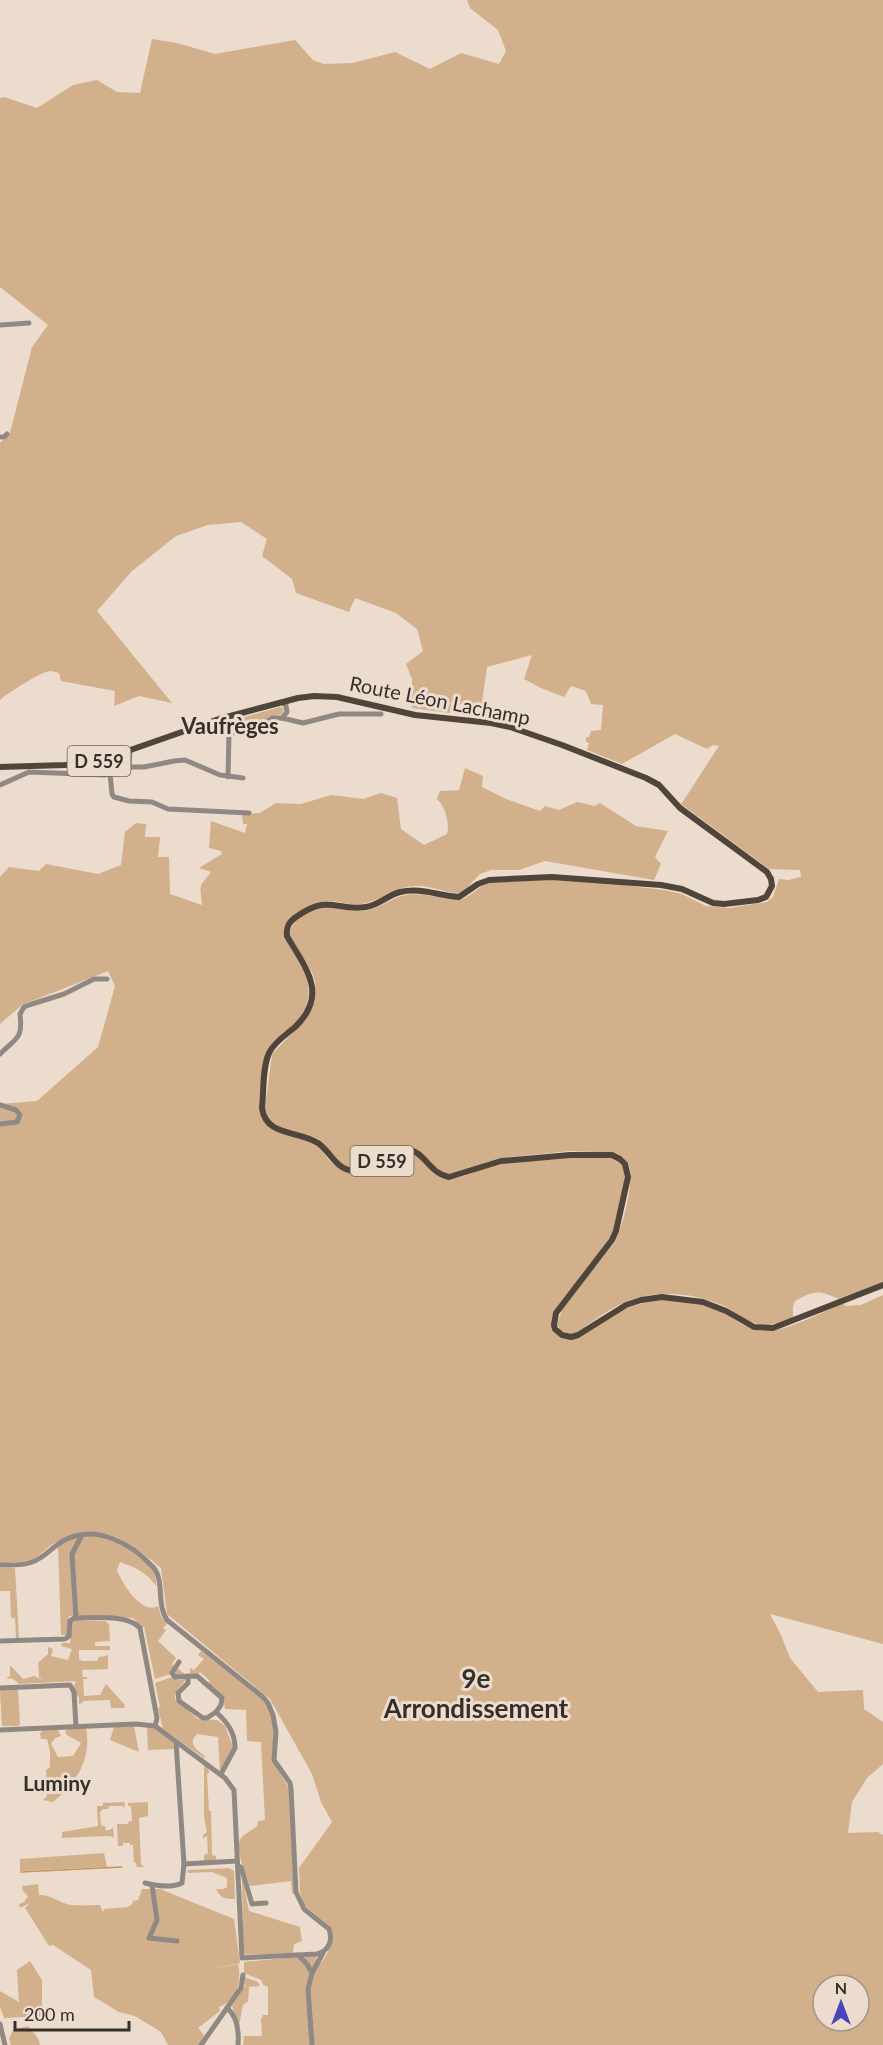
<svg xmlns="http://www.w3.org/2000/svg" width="883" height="2045" font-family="Lato,sans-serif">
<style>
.green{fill:#d2b08c;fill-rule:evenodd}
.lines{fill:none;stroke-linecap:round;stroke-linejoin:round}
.stream{stroke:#c7955c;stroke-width:1.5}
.minor{stroke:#908983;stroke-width:5}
.major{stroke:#4f453a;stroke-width:6}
.labels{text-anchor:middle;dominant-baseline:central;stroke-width:6;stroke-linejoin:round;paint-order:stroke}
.shield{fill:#ecdccd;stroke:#6c635a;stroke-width:1.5}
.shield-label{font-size:18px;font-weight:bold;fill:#352f29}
.street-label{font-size:20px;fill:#352f29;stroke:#ecdccd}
.neighbourhood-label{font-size:21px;font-weight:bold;fill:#352f29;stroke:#ecdccd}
.quarter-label{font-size:22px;font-weight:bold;fill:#352f29;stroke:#ecdccd}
.district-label{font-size:26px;font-weight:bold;fill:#352f29;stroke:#ecdccd}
</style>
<rect width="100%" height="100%" fill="#ecdccd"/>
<g class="green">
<path d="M 467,0 L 883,0 L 883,1282 L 839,1299 C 819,1290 815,1290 795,1301 L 793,1307 L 793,1318 C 780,1322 768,1328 754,1323 C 744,1320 735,1312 726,1307 C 701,1295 668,1290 641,1297 C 617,1302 597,1319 577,1332 L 570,1334 L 561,1331 L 557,1324 L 563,1307 L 615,1242 C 622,1229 635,1179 629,1166 C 627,1160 622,1156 616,1153 L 570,1151 L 501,1158 L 449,1174 C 428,1169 428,1147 404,1146 C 387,1152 373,1170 353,1168 C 336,1166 331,1147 318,1139 C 300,1130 269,1133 265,1108 L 272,1054 L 306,1019 L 314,1000 L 315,981 L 311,970 L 290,935 C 289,920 313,907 327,907 C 339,906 351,912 363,911 C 379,910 391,897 406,895 C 426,892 442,900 461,900 C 473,895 480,884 493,882 C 543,874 613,884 664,890 L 682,894 L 706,906 L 729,908 L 767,902 L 773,897 L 779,879 L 788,880 L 801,877 L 800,870 L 769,869 L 681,804 C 695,784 706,765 719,746 L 713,745 L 707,749 L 675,734 L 622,764 L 587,750 L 589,743 L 586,742 L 586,737 L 589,737 L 591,731 L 601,730 L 603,705 L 591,704 L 586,691 L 571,686 L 564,697 L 541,688 L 524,679 L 532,655 L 487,667 L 481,709 L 451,702 L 450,713 L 412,708 L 412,679 L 406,664 L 423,651 L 417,629 L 396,613 L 355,598 L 349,612 L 296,593 L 292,579 L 262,556 L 267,539 L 241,522 L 208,525 L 176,536 L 132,571 L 97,611 L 172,703 L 139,696 L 114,706 L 115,691 L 61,681 L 59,673 C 56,672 53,671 50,671 C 43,671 7,693 0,700 L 0,443 L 10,433 L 32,347 L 48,325 L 0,287 L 0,98 L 4,97 L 37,108 L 73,85 L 97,80 L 117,92 L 140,93 L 152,39 L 177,43 L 215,54 L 295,40 L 313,60 L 324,64 L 353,63 L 395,52 L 430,69 L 461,53 L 499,64 L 506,51 L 498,30 L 470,8 Z"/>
<path d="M 280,707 L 284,709 L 282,714 C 266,717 256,729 242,731 C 235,732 230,729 224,728 C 218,726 209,728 205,728 Z"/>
<path d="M 465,768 L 483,776 L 482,787 L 506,799 L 540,811 L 545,806 L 559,810 L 577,802 L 595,806 L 600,803 L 636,826 L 668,831 L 655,857 L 661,864 L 654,880 L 545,861 L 519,870 L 491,870 L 480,874 L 463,892 L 459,893 C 445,893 432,886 418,886 C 395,886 386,898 366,903 C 357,906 348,904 339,902 C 314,899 300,911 284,929 C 299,958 324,993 296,1022 C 289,1030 274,1038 269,1048 C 265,1059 262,1094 260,1108 C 264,1139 294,1132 315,1144 C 322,1148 325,1156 331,1162 C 336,1167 344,1170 351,1173 C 362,1169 398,1152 407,1152 C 428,1153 428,1185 456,1178 C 470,1175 482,1168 495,1165 C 513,1160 605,1151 619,1160 C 633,1170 617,1215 614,1231 L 610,1239 L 554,1312 C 549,1325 553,1335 567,1339 C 615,1313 657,1284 715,1308 C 731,1315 746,1331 765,1331 C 785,1332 823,1312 843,1303 L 846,1306 L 861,1305 L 883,1295 L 883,1644 L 770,1614 L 781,1635 L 790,1658 L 818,1692 L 863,1690 L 864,1709 L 883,1722 L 883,1764 L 867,1778 L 852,1802 L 848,1833 L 878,1832 L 883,1835 L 883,2045 L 243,2045 L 244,2036 L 262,2036 L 261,2019 L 263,2015 L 268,2015 L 268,1987 L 263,1985 L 261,1980 L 244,1973 L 244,1962 L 296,1957 L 303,1962 L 305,1957 L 317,1956 L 314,1968 C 326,1963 331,1945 333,1934 L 329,1926 L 304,1905 L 300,1892 L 299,1868 L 332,1822 L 321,1802 L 312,1774 L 270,1699 L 167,1614 L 161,1568 C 127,1539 98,1518 54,1543 C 48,1547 42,1553 36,1557 C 27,1563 11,1562 0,1563 L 0,1104 L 37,1101 L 98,1047 L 115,986 L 108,971 L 22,1005 L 0,1024 L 0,877 L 9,867 L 39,871 L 46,864 L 98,874 L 121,865 L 125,832 L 136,823 L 146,824 L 145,837 L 160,837 L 158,857 L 169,857 L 170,894 L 202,905 C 200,883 198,889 211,872 L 199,868 L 222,854 L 221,851 L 209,848 L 211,821 L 245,833 L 247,824 L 243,824 L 242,814 L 260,813 L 276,803 L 301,804 L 331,795 L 363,799 L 381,793 L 397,798 L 401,829 L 424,845 L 447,834 C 450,823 445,806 437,799 L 440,791 L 459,790 ZM 823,1985 L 859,1985 L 859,2021 L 823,2021 Z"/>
<path d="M 84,1536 C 90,1536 97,1535 103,1537 C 123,1543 159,1562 156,1586 C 147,1573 135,1567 120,1562 L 117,1570 C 122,1583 141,1615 158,1606 L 161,1616 L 167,1624 L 163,1628 L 166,1630 L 158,1641 L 176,1658 L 172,1664 L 174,1666 L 171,1674 L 155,1679 L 144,1627 L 141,1628 L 133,1618 L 69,1616 L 67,1635 L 61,1635 L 58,1546 L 68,1540 Z"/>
<path d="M 0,1568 L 15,1568 L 19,1638 L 16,1638 L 15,1618 L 11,1618 L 10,1591 L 0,1591 Z"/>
<path d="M 74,1620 L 105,1621 L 109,1624 L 110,1641 L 95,1642 L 95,1646 L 110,1646 L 110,1650 L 79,1650 L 79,1659 L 82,1661 L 97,1661 L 99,1657 L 106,1656 L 108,1654 L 108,1669 L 82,1670 L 83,1677 L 87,1677 L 87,1679 L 83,1679 L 84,1696 L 100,1695 L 106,1684 L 124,1704 L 125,1708 L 111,1708 L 110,1700 L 83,1701 L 82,1703 L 79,1704 L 79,1697 L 76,1696 L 74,1686 L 76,1681 L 19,1684 L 13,1679 L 6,1678 L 10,1676 L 10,1665 L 23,1679 L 34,1676 L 43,1680 L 39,1677 L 38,1663 L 48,1654 L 48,1647 L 53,1649 L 51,1656 L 68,1660 L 72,1649 L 61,1646 L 62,1643 L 70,1643 L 72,1622 Z"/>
<path d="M 201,1651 L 261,1697 L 270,1709 L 274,1730 L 273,1761 L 290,1790 L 295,1894 L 292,1893 L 291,1881 L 250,1886 C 246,1875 234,1848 241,1838 C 245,1833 253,1830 257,1826 L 258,1821 L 265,1820 L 261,1742 L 247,1741 L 246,1710 L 225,1709 L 223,1696 L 208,1683 L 210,1681 L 200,1672 L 198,1674 L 175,1675 L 177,1668 L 185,1674 L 190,1673 L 190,1668 L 194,1670 L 204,1659 L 198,1655 Z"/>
<path d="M 172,1677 L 178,1680 L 186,1679 L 175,1694 L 175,1699 L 198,1719 L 217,1720 L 225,1726 L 233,1747 L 220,1772 L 218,1737 L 197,1734 C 187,1743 197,1750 205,1756 L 204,1758 L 163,1729 L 158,1708 L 160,1707 L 155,1683 Z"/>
<path d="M 2,1689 L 18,1689 L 20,1724 L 18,1726 L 2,1726 L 0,1691 Z"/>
<path d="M 134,1726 L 139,1752 L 110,1740 L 114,1727 Z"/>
<path d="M 147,1726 L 154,1728 L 173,1742 L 174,1749 L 148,1750 Z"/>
<path d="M 86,1728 C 92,1760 76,1783 53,1802 L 43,1800 L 47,1796 L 46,1770 L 50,1767 L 50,1751 L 47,1739 L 41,1739 L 40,1733 L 43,1730 L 58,1730 L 61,1736 L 55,1738 L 51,1744 L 58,1757 L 73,1756 L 81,1743 L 67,1735 L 65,1731 L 68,1729 Z"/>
<path d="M 204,1764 L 208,1768 L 209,1773 L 207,1774 L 209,1811 L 211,1811 L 212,1855 L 216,1856 L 216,1861 L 204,1862 L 204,1855 L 208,1853 L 207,1836 L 203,1839 L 203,1835 L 207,1832 L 204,1817 Z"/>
<path d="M 125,1802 L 124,1809 L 123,1806 L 109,1806 L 108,1809 L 103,1809 L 100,1812 L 101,1825 L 106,1827 L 105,1830 L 110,1830 L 113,1827 L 114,1837 L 108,1836 L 62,1838 L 62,1832 L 98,1826 L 97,1806 L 103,1806 L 103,1803 Z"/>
<path d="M 148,1802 L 148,1816 L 139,1818 L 141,1864 L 144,1867 L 137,1867 L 136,1863 L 134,1862 L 133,1845 L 130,1845 L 130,1843 L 123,1843 L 123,1846 L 118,1846 L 117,1824 L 128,1824 L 129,1821 L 132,1821 L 131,1806 L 128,1806 L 128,1803 Z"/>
<path d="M 104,1853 L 107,1867 L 20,1871 L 20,1859 Z"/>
<path d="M 229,1868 L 234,1871 L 235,1899 C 225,1899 220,1898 216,1889 L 223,1889 L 227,1887 L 227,1878 L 212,1872 L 188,1873 L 187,1870 Z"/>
<path d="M 242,1876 L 249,1911 L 300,1927 L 302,1941 L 294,1944 L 293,1953 L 246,1955 L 243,1952 Z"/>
<path d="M 38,1884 L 39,1895 C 50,1894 59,1903 71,1905 C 80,1906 91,1905 100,1905 L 103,1912 L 104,1909 L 128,1907 L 132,1904 L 133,1901 L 138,1900 L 142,1889 L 160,1889 L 234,1919 L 240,1963 L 206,1970 L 238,1964 C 242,1981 237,2001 219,2007 L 220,2011 L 198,2028 L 204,2035 L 199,2045 L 168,2045 L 161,2032 L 135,2016 L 119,2012 L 94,1997 L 91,1970 L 53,1945 L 49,1946 L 25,1908 L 30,1903 L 20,1908 L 19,1904 L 24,1902 L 28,1896 L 23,1891 L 22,1886 Z"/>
<path d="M 30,1961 L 42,1980 L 42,2013 L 47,2016 L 4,2018 L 0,2007 L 0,1991 L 19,2002 L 17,1970 Z"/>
<path d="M 244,1977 L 258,1982 L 260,1986 L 249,1987 L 248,2001 L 243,2005 L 239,2025 L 232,2006 L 245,1986 Z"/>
<path d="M 28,2026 L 38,2038 L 40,2045 L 11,2045 L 9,2039 L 13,2030 Z"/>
</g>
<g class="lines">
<path class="stream" d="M 21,1872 L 122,1867"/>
<g class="minor">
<path d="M 0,325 L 29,323"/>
<path d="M 0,437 L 4,437 L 7,434"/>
<path d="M 282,718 L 287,712 L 286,706 L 283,703"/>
<path d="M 193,728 L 204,732 L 244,733 L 251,731 L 273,718 L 282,718 L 303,723 L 339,714 L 381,714"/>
<path d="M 129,767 L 144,767 L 174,761 L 185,760 L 220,775 L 243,778"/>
<path d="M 110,774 L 112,794 L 114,797 L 129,801 L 152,802 L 168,809 L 249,813"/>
<path d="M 228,777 L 229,733"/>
<path d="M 0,785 L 29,772 L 105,775 L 129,767 L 130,751"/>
<path d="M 0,1054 C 17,1037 23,1039 20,1014 L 24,1007 L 32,1004 L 64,994 L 94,979 L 107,979"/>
<path d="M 0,1105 L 16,1110 L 20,1115 L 17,1122 L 0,1124"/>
<path d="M 0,1565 C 10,1565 22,1566 32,1562 C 44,1558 52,1547 63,1541 C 95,1523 131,1543 153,1567 C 165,1580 156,1604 167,1620 L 263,1697 L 268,1703 L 273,1715 L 276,1732 L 274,1760 L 290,1783 L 291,1789 L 296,1892 L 304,1909 L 329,1929 C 333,1940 329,1951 317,1954 L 242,1958 L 234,1790 L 225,1778 L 155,1726 L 136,1724 L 0,1730"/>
<path d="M 76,1618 L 72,1554 L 82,1535"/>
<path d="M 0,1641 L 65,1639 L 69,1636 L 70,1621 L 74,1618 C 92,1618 128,1614 140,1628 L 157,1718 L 155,1726"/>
<path d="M 179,1662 L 172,1673 L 175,1677 L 197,1676 L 222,1698 L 221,1705 L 216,1712 C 227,1722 235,1732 235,1748 L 221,1774"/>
<path d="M 188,1677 L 188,1683 L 178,1693 L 179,1701 L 203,1718 L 207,1718 L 216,1712"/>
<path d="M 0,1688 L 70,1685 L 74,1692 L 76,1727"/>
<path d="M 184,1864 L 237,1861"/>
<path d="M 238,1866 L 241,1867 L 252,1904 L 266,1903"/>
<path d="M 145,1883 C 157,1886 172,1888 182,1883 L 184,1864 L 176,1742"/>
<path d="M 152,1885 L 157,1920 L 149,1938 L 177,1941"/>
<path d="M 298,1955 L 307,1964 L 312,1973"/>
<path d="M 0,2024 L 5,2045"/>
<path d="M 201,2045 L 227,2008"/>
<path d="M 238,2045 C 239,2032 237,2016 227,2008 L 241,1988 L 243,1975"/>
<path d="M 312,2045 L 308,1989 L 312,1973 L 323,1953"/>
</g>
<path class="major" d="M 0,767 L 65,765 L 96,762 L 219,719 L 298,698 L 314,696 L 337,697 L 415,715 L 491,723 L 510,727 L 562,745 L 646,778 L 659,785 L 680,808 L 767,872 L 771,879 L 772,886 L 766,897 L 758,900 L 724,904 L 713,903 L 682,889 L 661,885 L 552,877 L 489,880 L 478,884 L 459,897 C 439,896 421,887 400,892 C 388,895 379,905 366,907 C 336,912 330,893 296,917 C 289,922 286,927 287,936 C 304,966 330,994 295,1027 C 287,1034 274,1042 269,1053 C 262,1069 264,1091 262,1108 C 266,1137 298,1130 318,1143 C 331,1152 335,1169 354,1171 C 374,1173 387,1155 405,1149 C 425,1150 429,1174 449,1177 L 501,1161 L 570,1155 L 612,1155 L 620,1159 L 625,1164 L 628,1177 L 616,1231 L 612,1240 L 556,1313 L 554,1325 L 555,1329 L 562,1335 L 571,1337 L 578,1335 L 626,1305 L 641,1300 L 662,1297 L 703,1302 L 726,1311 L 754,1327 L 773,1328 L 883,1285"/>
</g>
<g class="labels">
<g class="shield">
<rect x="67.5" y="746" width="63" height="30" rx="4.5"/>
<rect x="350.5" y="1146" width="63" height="30" rx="4.5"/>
</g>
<g class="shield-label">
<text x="99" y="761">D 559</text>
<text x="382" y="1161">D 559</text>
</g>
<g class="street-label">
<text transform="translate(440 700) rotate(11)">Route Léon Lachamp</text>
</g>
<g class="neighbourhood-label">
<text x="57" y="1782">Luminy</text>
</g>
<g class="quarter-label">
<text x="230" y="725">Vaufrèges</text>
</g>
<g class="district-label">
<text x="476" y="1678">9e<tspan x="476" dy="30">Arrondissement</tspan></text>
</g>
</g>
<g transform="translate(841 2003)"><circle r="28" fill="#ecdccd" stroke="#a3978b" stroke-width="1.5"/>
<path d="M0-4.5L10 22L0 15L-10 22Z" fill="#4844ba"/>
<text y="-9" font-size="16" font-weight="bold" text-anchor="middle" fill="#352f29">N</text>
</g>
<path d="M15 2021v9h114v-9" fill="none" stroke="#352f29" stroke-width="3"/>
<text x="24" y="2021" font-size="18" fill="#352f29" stroke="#ecdccd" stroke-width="4.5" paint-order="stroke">200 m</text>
</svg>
